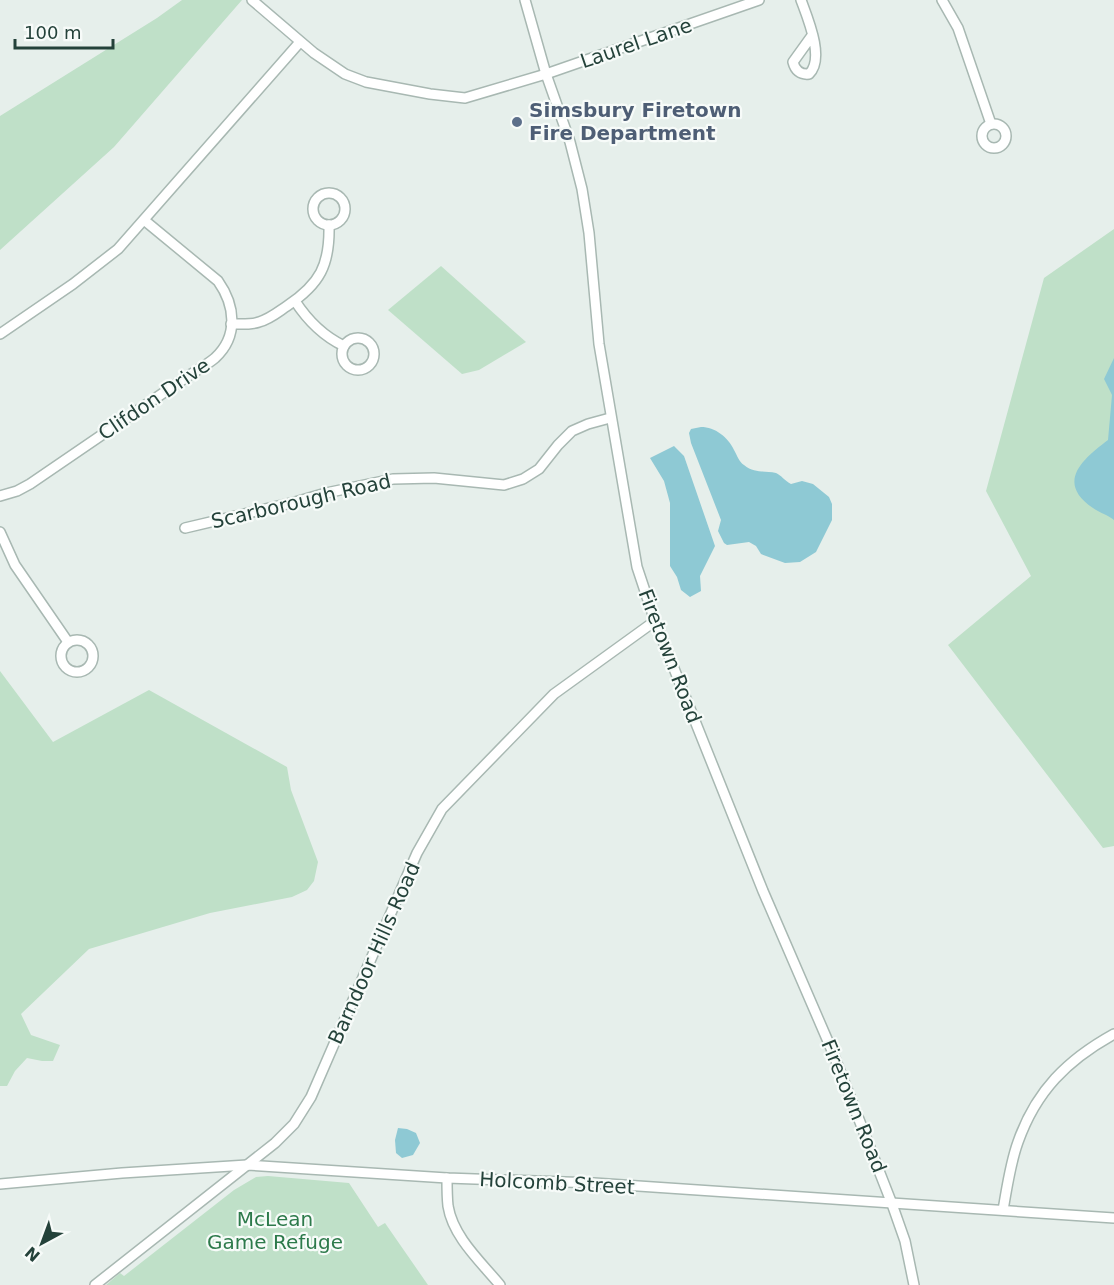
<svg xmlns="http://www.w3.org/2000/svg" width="1114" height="1285" font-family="'DejaVu Sans',sans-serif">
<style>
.green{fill:#bfe0c8}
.water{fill:#8ec9d4}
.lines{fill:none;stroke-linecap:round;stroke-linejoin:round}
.minor-casing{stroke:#a8b8b2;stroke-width:12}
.minor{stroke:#fff;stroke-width:9}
.service-dot{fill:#5c6f8a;stroke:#f7fbf9;stroke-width:2}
.labels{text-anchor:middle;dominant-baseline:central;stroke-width:4.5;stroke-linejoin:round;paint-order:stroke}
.street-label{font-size:20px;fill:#24423a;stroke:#f7fbf9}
.service-label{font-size:20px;font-weight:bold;fill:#4e5e75;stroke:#f7fbf9;text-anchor:start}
.park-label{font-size:20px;fill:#2d7a4b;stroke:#f7fbf9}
</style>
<rect width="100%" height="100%" fill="#e6efeb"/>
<g class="green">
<path d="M 182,0 L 242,0 L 114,147 L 0,250 L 0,116 L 157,18 Z"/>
<path d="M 1114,229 L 1114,846 L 1103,848 L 948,645 L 1031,576 L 986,491 L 1044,278 Z"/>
<path d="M 441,266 L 526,342 L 479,370 L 462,374 L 388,310 Z"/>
<path d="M 0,671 L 53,742 L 149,690 L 287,767 L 291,790 L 318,862 L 314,881 L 307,890 L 292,897 L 210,913 L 89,949 L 21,1014 L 31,1035 L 60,1045 L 53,1061 L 42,1061 L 27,1058 L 15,1071 L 7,1086 L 0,1086 Z"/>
<path d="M 268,1176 L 349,1183 L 378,1227 L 385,1223 L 428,1285 L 106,1285 L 120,1273 L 124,1276 L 234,1190 L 256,1177 Z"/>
</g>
<g class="water">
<path d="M 1114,358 L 1114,520 C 1108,515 1100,513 1093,508 C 1055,482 1083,459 1108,440 L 1112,395 L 1104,379 Z"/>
<path d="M 701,427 C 715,427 728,437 734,450 C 737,455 739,462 744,465 C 755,474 764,470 776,473 C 781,475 785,481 791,484 L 802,481 L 813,484 L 829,497 L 832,504 L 832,520 L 816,552 L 800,562 L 785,563 L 761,554 L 756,546 L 749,542 L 727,545 L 724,543 L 718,531 L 721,520 L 691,443 L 689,433 L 691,429 Z"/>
<path d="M 674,446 L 684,456 L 715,546 L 700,576 L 701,591 L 690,597 L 681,590 L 677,577 L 670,566 L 670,503 L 664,481 L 650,458 Z"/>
<path d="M 398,1128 L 407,1129 L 416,1133 L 420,1143 L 413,1155 L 402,1158 L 396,1153 L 395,1140 Z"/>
</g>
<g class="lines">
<g class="minor-casing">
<g id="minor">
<path d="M 252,0 L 314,53 L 345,74 L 366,82 L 430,94 L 465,98 L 546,74 L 759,0"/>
<path d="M 525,0 L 546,74 L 570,142 L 582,189 L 589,233 L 599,344 L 637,567 L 655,621 L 763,891 L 833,1053 L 892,1204 L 905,1241 L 914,1285"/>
<path d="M 801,0 C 808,19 825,59 809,74 C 800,75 795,70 793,62 L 811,37"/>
<path d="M 942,0 L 958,28 L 991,124"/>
<circle cx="994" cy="136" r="12"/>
<circle cx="329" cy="209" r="16"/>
<path d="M 295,301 C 308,321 323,336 344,346"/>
<path d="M 231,324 C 240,324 250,325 259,322 C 270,319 278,312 287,306 C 320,284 330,265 329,225"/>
<path d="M 0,334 L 73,284 L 118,249 L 300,42"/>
<circle cx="358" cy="354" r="16"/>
<path d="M 0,496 L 17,491 L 30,484 L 191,374 C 199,369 208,364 215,358 C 239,336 235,305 218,281 L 144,220"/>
<path d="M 185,528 L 295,502 L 326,493 L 393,479 L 434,478 L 504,485 L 523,479 L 539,469 L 558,445 L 572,431 L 588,424 L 610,418"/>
<path d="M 0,532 L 15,565 L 68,642"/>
<circle cx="77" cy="656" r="16"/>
<path d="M 447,1178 C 447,1187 447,1197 448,1206 C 453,1237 481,1262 500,1285"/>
<path d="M 0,1184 L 122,1173 L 247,1165 L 447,1178 L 594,1183 L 1114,1218"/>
<path d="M 1003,1210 C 1007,1188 1010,1164 1018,1142 C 1036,1091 1067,1060 1114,1034"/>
<path d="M 95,1285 L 275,1143 L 294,1124 L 311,1097 L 417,853 L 442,809 L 554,694 L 655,621"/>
</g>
</g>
<use href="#minor" class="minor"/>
</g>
<circle class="service-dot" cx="517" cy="122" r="6"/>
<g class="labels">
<g class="street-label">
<text transform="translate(636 43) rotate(-19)">Laurel Lane</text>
<text transform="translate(154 399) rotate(-34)">Clifdon Drive</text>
<text transform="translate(301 501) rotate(-13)">Scarborough Road</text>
<text transform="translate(670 656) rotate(69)">Firetown Road</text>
<text transform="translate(374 953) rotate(-66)">Barndoor Hills Road</text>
<text transform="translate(854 1106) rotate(68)">Firetown Road</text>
<text transform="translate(557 1183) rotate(3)">Holcomb Street</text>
</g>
<g class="service-label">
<text x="529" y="110">Simsbury Firetown<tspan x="529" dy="23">Fire Department</tspan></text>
</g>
<g class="park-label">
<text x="275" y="1219">McLean<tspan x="275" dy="23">Game Refuge</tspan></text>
</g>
</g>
<g transform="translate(42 1243) rotate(221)" stroke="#f7fbf9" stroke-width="4.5" paint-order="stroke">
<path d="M0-4.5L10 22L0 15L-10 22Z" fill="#24423a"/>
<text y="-9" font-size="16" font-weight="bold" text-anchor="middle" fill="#24423a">N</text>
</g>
<path d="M15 39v9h98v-9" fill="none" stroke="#24423a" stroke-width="3"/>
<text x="24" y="39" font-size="18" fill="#24423a" stroke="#f7fbf9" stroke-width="4.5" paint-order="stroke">100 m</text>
</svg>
